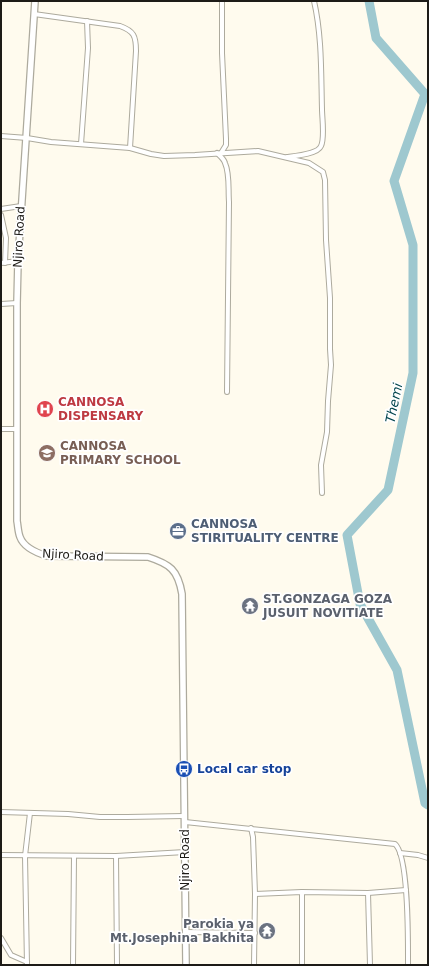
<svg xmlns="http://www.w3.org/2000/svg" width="429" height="966" font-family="'DejaVu Sans',sans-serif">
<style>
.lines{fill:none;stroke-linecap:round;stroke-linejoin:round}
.river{stroke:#9ec8cf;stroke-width:9}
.street-casing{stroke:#adaa9d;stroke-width:6}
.secondary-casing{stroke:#adaa9d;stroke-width:8}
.street{stroke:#fff;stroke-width:4}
.secondary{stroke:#fff;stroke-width:5.5}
.labels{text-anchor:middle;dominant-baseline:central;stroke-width:3.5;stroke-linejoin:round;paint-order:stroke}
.street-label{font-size:12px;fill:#1d1b17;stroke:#fff}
.health-label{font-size:12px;font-weight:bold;fill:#be3a42;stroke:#fff;text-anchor:start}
.education-label{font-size:12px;font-weight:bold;fill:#785e54;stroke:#fff;text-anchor:start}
.service-label{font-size:12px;font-weight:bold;fill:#4e5e75;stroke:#fff;text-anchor:start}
.worship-label{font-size:12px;font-weight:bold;fill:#5b616d;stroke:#fff;text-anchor:start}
.transit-label{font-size:12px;font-weight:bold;fill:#164399;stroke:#fff;text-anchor:start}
.water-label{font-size:13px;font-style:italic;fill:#02454d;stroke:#fff}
</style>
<rect width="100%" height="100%" fill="#fffbee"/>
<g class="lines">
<path class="river" d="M 369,1 L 376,38 L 425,94 L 394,181 L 413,245 L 413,373 L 388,490 L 347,535 L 360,604 L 397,670 L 425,803 L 428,805"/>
<g class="street-casing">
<g id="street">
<path d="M 34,14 L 120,26 C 134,31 136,36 136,51 L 130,148"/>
<path d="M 1,136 L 27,138 L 51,142 L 130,148 L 151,154 L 164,156 L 195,155 L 258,151 L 309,163 L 323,172 L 325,180 L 326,240 L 330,298 L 330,349 L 331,365 L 328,401 L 327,432 L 321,465 L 322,493"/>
<path d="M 81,144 L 88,48 L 87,21"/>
<path d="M 217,153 C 220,156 224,159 225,163 C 230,174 228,190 229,202 L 227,392"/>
<path d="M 221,153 L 226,145 L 226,139 L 222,53 L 222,1"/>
<path d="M 287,157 C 295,156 318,154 321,146 C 325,138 322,118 322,109 C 321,73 322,36 314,1"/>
<path d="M 1,209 L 21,206"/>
<path d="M 1,215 L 6,238 L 5,263"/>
<path d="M 1,263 L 18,261"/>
<path d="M 1,304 L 17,303"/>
<path d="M 1,429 L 17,429"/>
<path d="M 1,812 L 68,814 L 100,817 L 127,817 L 184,816"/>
<path d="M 185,822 L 395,844 C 409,856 408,943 408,965"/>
<path d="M 251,828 L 253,837 L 255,894 L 254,965"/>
<path d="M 400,853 L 418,855 L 428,858"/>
<path d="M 1,855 L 116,856 L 185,852"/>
<path d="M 116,856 L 117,965"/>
<path d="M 302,892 L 302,965"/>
<path d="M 368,893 L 370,965"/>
<path d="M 255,894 L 302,892 L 368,893 L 406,890"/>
<path d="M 186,932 L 255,933"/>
<path d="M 1,938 L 11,955 L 27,962"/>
<path d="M 27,965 L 25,856 L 30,813"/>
<path d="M 73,965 L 74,856"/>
</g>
</g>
<g class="secondary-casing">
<path id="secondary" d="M 35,1 L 18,261 L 17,303 L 17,521 C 18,526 18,532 20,537 C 24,548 37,553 47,556 L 148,557 C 170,564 178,570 182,594 L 186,965"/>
</g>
<use href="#street" class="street"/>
<use href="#secondary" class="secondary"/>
</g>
<defs>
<g id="hospital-disc" transform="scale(0.9)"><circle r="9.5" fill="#e0444e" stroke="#fff"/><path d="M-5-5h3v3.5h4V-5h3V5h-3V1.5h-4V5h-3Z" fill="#fff"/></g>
<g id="school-disc" transform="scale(0.9)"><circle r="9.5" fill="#8d6e63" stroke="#fff"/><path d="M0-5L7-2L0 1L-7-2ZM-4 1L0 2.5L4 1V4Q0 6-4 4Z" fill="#fff"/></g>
<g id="office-disc" transform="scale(0.9)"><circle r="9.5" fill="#5c6f8a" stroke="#fff"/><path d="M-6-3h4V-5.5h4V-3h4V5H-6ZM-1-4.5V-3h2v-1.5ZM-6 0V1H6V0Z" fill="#fff"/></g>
<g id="temple-disc" transform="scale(0.9)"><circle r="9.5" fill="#6b7280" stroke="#fff"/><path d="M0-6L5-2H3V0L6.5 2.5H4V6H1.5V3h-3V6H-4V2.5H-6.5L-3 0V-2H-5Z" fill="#fff"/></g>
<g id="bus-disc" transform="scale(0.9)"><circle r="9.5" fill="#1a4fb4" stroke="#fff"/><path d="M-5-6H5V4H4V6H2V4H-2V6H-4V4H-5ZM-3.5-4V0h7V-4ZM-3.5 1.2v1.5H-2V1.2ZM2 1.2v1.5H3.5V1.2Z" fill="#fff"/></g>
</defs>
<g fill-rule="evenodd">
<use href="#hospital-disc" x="45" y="409"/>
<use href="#school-disc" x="47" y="453"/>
<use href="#office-disc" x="178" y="531"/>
<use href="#temple-disc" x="250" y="606"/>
<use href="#bus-disc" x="184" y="769"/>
<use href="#temple-disc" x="267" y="931"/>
</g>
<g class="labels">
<g class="street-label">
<text transform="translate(19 237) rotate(-87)">Njiro Road</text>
<text transform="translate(73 555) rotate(3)">Njiro Road</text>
<text transform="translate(185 860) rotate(-90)">Njiro Road</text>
</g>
<g class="health-label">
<text x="58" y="402">CANNOSA<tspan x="58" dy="14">DISPENSARY</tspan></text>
</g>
<g class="education-label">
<text x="60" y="446">CANNOSA<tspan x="60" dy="14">PRIMARY SCHOOL</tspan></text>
</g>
<g class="service-label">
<text x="191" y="524">CANNOSA<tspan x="191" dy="14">STIRITUALITY CENTRE</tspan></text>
</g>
<g class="worship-label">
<text x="263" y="599">ST.GONZAGA GOZA<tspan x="263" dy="14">JUSUIT NOVITIATE</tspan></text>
<text x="254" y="924" text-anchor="end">Parokia ya<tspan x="254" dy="14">Mt.Josephina Bakhita</tspan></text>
</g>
<g class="transit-label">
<text x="197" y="769">Local car stop</text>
</g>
<g class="water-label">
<text transform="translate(394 403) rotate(-78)">Themi</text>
</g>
</g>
<rect width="429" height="966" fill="none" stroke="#1d1b17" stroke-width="4"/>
</svg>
